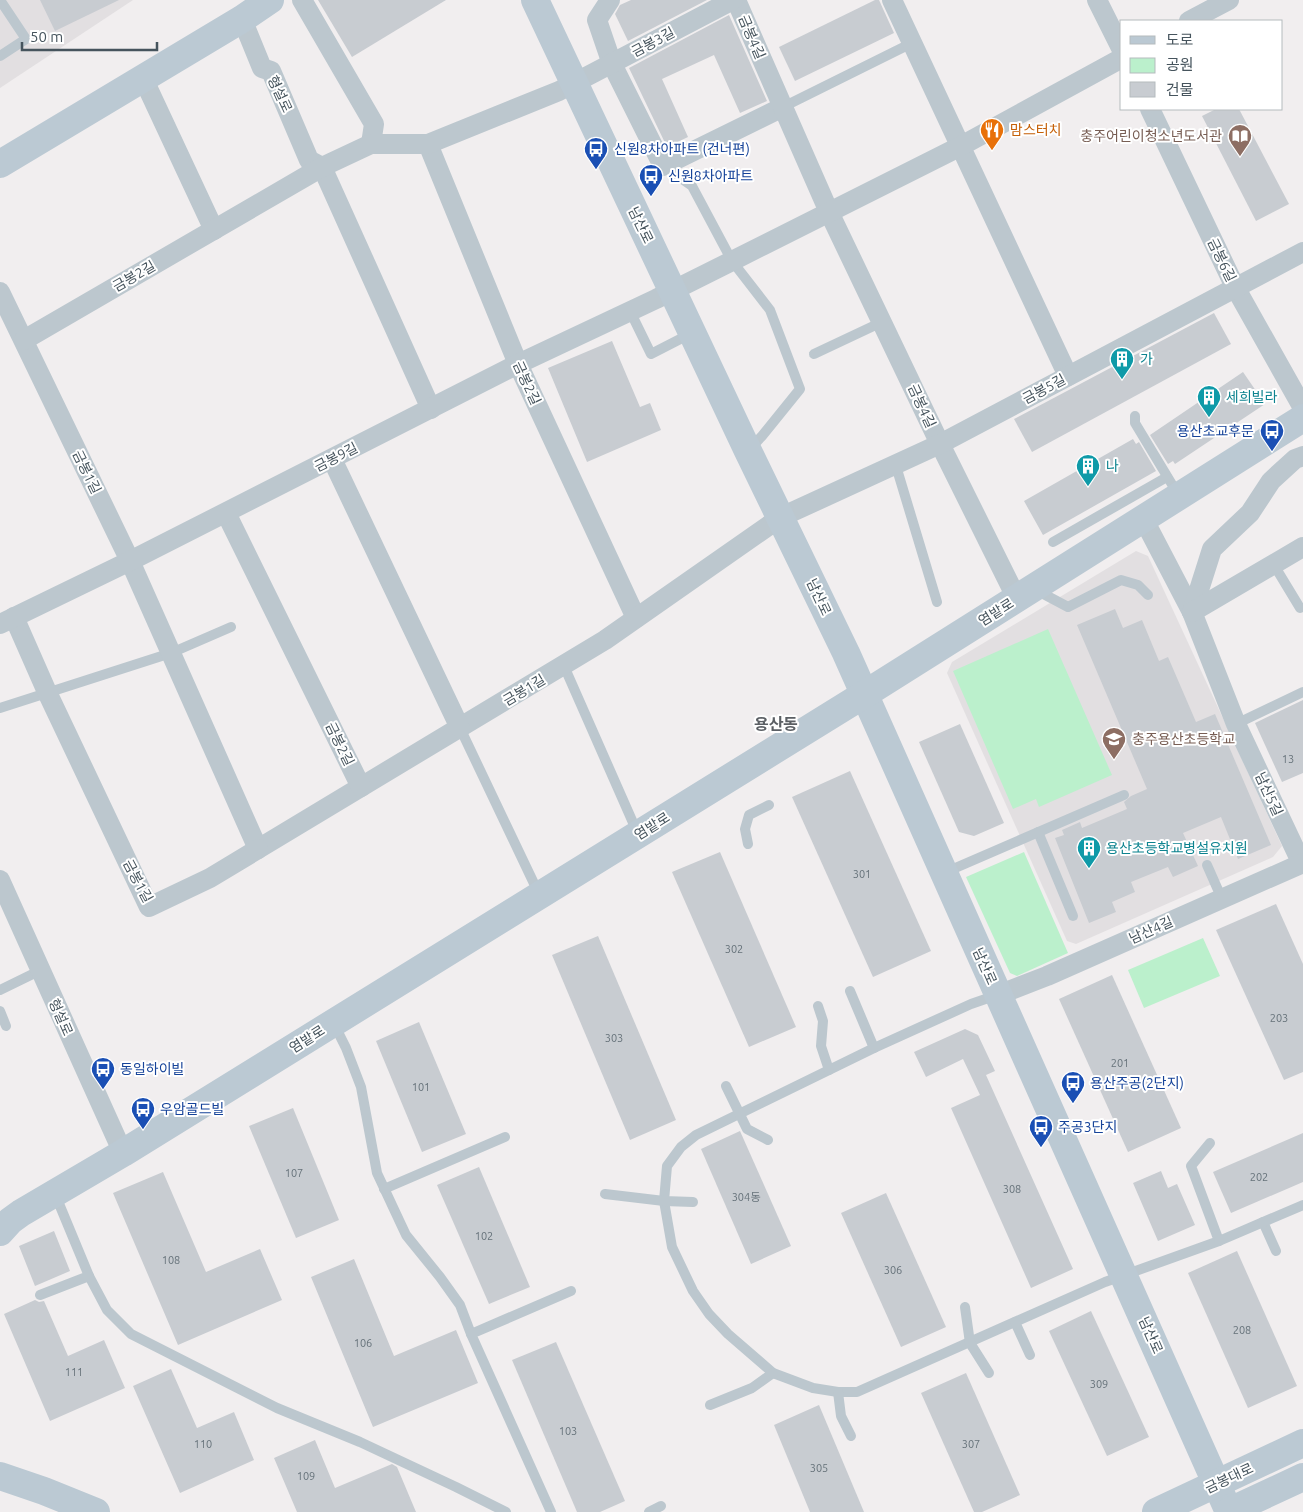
<svg xmlns="http://www.w3.org/2000/svg" width="1303" height="1512" font-family="Ubuntu,'Noto Sans KR',sans-serif">
<style>
.education{fill:#e2dfe1}
.green{fill:#bbf0cc}
.building{fill:#c8ccd1}
.lines{fill:none;stroke-linecap:round;stroke-linejoin:round}
.lane{stroke:#bcc7ce;stroke-width:10}
.street{stroke:#bcc7ce;stroke-width:20}
.secondary{stroke:#bbc9d3;stroke-width:28}
.labels{text-anchor:middle;dominant-baseline:central;stroke-width:4;stroke-linejoin:round;paint-order:stroke}
.number-label{font-size:11px;fill:#66727a}
.street-label{font-size:14px;fill:#46545d;stroke:#fff}
.food-label{font-size:14px;fill:#c56008;stroke:#fff;text-anchor:start}
.education-label{font-size:14px;fill:#785e54;stroke:#fff;text-anchor:end}
.transit-label{font-size:14px;fill:#164399;stroke:#fff;text-anchor:start}
.culture-label{font-size:14px;fill:#0d838f;stroke:#fff;text-anchor:start}
.quarter-label{font-size:16px;font-weight:bold;fill:#5b5f64;stroke:#fff}
</style>
<rect width="100%" height="100%" fill="#f1eeef"/>
<g class="education">
<path d="M 0,0 L 133,0 L 0,88 Z"/>
<path d="M 1136,551 L 1148,556 L 1282,846 L 1273,857 L 1076,944 L 1067,941 L 947,673 L 952,662 Z"/>
</g>
<g class="green">
<path d="M 1048,629 L 1112,775 L 1039,807 L 1036,799 L 1013,809 L 953,671 Z"/>
<path d="M 1024,852 L 1068,953 L 1017,976 L 1010,973 L 966,877 Z"/>
<path d="M 1203,938 L 1220,976 L 1144,1008 L 1128,970 Z"/>
</g>
<g class="building">
<path d="M 40,0 L 119,0 L 55,31 Z"/>
<path d="M 318,0 L 446,0 L 352,57 Z"/>
<path d="M 631,0 L 707,0 L 628,41 L 615,14 L 620,5 Z"/>
<path d="M 875,0 L 879,0 L 894,33 L 795,81 L 779,47 Z"/>
<path d="M 729,15 L 767,101 L 740,113 L 714,55 L 662,79 L 688,137 L 667,147 L 629,68 Z"/>
<path d="M 1216,109 L 1239,109 L 1289,204 L 1256,221 L 1202,116 Z"/>
<path d="M 1214,313 L 1231,344 L 1032,452 L 1014,419 Z"/>
<path d="M 612,341 L 640,407 L 650,403 L 661,430 L 587,462 L 548,368 Z"/>
<path d="M 1243,372 L 1265,404 L 1175,464 L 1173,461 L 1168,464 L 1150,435 Z"/>
<path d="M 1133,439 L 1136,444 L 1139,442 L 1156,471 L 1043,535 L 1024,501 Z"/>
<path d="M 1115,609 L 1123,628 L 1142,620 L 1159,661 L 1168,657 L 1196,722 L 1215,714 L 1271,845 L 1238,859 L 1221,817 L 1183,833 L 1198,866 L 1173,877 L 1168,867 L 1131,882 L 1135,892 L 1112,902 L 1116,912 L 1089,923 L 1055,838 L 1064,835 L 1062,830 L 1080,822 L 1082,828 L 1127,809 L 1124,802 L 1131,796 L 1147,789 L 1077,625 Z"/>
<path d="M 1303,700 L 1303,773 L 1282,782 L 1255,723 Z"/>
<path d="M 960,724 L 1004,823 L 974,836 L 959,832 L 919,742 Z"/>
<path d="M 850,771 L 931,951 L 873,977 L 792,797 Z"/>
<path d="M 720,852 L 796,1027 L 749,1047 L 672,872 Z"/>
<path d="M 1276,904 L 1303,964 L 1303,1072 L 1284,1080 L 1216,930 Z"/>
<path d="M 598,936 L 676,1120 L 630,1140 L 552,955 Z"/>
<path d="M 1112,975 L 1181,1128 L 1128,1152 L 1059,999 Z"/>
<path d="M 419,1022 L 466,1134 L 422,1152 L 376,1041 Z"/>
<path d="M 965,1029 L 978,1035 L 995,1071 L 986,1075 L 1073,1269 L 1031,1288 L 951,1108 L 980,1095 L 963,1059 L 926,1077 L 914,1052 Z"/>
<path d="M 293,1108 L 339,1220 L 296,1238 L 249,1126 Z"/>
<path d="M 740,1131 L 791,1246 L 751,1264 L 701,1149 Z"/>
<path d="M 1303,1133 L 1303,1182 L 1231,1213 L 1213,1172 Z"/>
<path d="M 479,1167 L 530,1287 L 489,1304 L 437,1185 Z"/>
<path d="M 1161,1171 L 1168,1188 L 1177,1184 L 1195,1225 L 1158,1241 L 1133,1183 Z"/>
<path d="M 163,1172 L 206,1272 L 260,1249 L 282,1300 L 178,1345 L 113,1193 Z"/>
<path d="M 886,1193 L 946,1327 L 901,1347 L 841,1213 Z"/>
<path d="M 54,1231 L 70,1271 L 35,1286 L 19,1246 Z"/>
<path d="M 1237,1251 L 1297,1386 L 1248,1408 L 1188,1273 Z"/>
<path d="M 354,1259 L 394,1356 L 456,1330 L 478,1383 L 373,1427 L 311,1277 Z"/>
<path d="M 35,1300 L 39,1302 L 44,1301 L 68,1356 L 104,1340 L 125,1388 L 50,1421 L 4,1314 Z"/>
<path d="M 1091,1311 L 1149,1437 L 1107,1456 L 1049,1331 Z"/>
<path d="M 556,1342 L 625,1501 L 600,1512 L 577,1512 L 512,1360 Z"/>
<path d="M 171,1369 L 197,1428 L 234,1412 L 254,1460 L 180,1493 L 133,1386 Z"/>
<path d="M 966,1373 L 1020,1495 L 982,1512 L 974,1512 L 921,1393 Z"/>
<path d="M 819,1405 L 864,1512 L 810,1512 L 774,1425 Z"/>
<path d="M 315,1440 L 335,1488 L 392,1464 L 397,1467 L 416,1512 L 297,1512 L 274,1458 Z"/>
</g>
<g class="lines">
<g class="lane">
<path d="M 0,56 L 26,39 L 0,0"/>
<path d="M 783,107 L 912,43"/>
<path d="M 663,166 L 692,186 L 732,261 L 770,310 L 800,389 L 762,436 L 749,450"/>
<path d="M 630,311 L 651,354 L 690,334"/>
<path d="M 814,354 L 882,322"/>
<path d="M 1135,416 L 1135,423 L 1179,496"/>
<path d="M 896,466 L 937,602"/>
<path d="M 1053,542 L 1167,477"/>
<path d="M 1274,565 L 1300,608"/>
<path d="M 1036,590 L 1068,607 L 1121,580 L 1138,585 L 1148,595"/>
<path d="M 564,666 L 638,834"/>
<path d="M 0,708 L 171,653 L 231,627"/>
<path d="M 1236,724 L 1303,692"/>
<path d="M 460,728 L 539,894"/>
<path d="M 1038,832 L 1073,916"/>
<path d="M 748,844 L 745,829 L 749,815 L 769,805"/>
<path d="M 1207,865 L 1222,899"/>
<path d="M 946,872 L 1124,795"/>
<path d="M 0,990 L 41,970"/>
<path d="M 850,991 L 874,1048"/>
<path d="M 997,995 L 971,1004 L 874,1048 L 696,1135 L 681,1147 L 667,1166 L 664,1201 L 672,1247 L 693,1291 L 709,1314 L 728,1334 L 773,1373 L 813,1388 L 838,1392 L 857,1392 L 1105,1282 L 1219,1241 L 1191,1166 L 1210,1143"/>
<path d="M 818,1006 L 823,1021 L 821,1046 L 829,1070"/>
<path d="M 0,1011 L 6,1026"/>
<path d="M 334,1024 L 346,1048 L 361,1087 L 377,1173 L 406,1235 L 440,1277 L 460,1305 L 471,1334"/>
<path d="M 726,1086 L 747,1129 L 768,1140"/>
<path d="M 384,1189 L 505,1137"/>
<path d="M 605,1194 L 664,1201 L 693,1202"/>
<path d="M 1263,1222 L 1276,1251"/>
<path d="M 1219,1241 L 1303,1205"/>
<path d="M 89,1276 L 107,1310 L 131,1334 L 277,1408 L 360,1442 L 456,1487 L 506,1512"/>
<path d="M 40,1295 L 89,1276 L 55,1194"/>
<path d="M 965,1307 L 970,1343 L 989,1373"/>
<path d="M 1015,1322 L 1030,1355"/>
<path d="M 838,1392 L 841,1416 L 851,1436"/>
<path d="M 710,1405 L 752,1388 L 773,1373"/>
<path d="M 551,1512 L 471,1334 L 571,1291"/>
<path d="M 649,1512 L 661,1506"/>
</g>
<g class="street">
<path d="M 302,0 L 374,124 L 371,144"/>
<path d="M 610,0 L 597,20 L 612,64 L 663,166 L 783,107"/>
<path d="M 736,0 L 829,212 L 940,444 L 1017,599"/>
<path d="M 892,0 L 1068,376"/>
<path d="M 1097,0 L 1122,50"/>
<path d="M 242,19 L 262,68 L 271,71 L 309,160 L 322,167 L 431,409"/>
<path d="M 1189,21 L 1229,0"/>
<path d="M 143,78 L 214,230"/>
<path d="M 1150,109 L 1235,287 L 1303,408"/>
<path d="M 428,144 L 518,364 L 636,618"/>
<path d="M 0,292 L 130,561 L 258,849 L 605,640 L 781,517 L 940,444 L 1303,252"/>
<path d="M 24,340 L 322,167 L 371,144 L 428,144 L 559,91 L 733,0"/>
<path d="M 332,459 L 460,728"/>
<path d="M 226,513 L 361,787"/>
<path d="M 1144,520 L 1192,612 L 1236,724 L 1302,864"/>
<path d="M 1192,612 L 1212,549 L 1250,513 L 1271,481 L 1295,459 L 1303,456"/>
<path d="M 1192,612 L 1303,547"/>
<path d="M 14,617 L 47,692 L 149,907 L 210,878 L 258,849"/>
<path d="M 0,624 L 130,561 L 518,364 L 656,299 L 732,261 L 961,146 L 1122,58"/>
<path d="M 0,880 L 123,1153"/>
<path d="M 998,995 L 1047,976 L 1303,863"/>
</g>
<g class="secondary">
<path d="M 535,0 L 748,451 L 846,653 L 1229,1512"/>
<path d="M 0,164 L 242,19 L 270,0"/>
<path d="M 0,1232 L 10,1221 L 21,1213 L 123,1153 L 865,694 L 1303,418"/>
<path d="M 0,1476 L 44,1491 L 96,1512"/>
<path d="M 1156,1512 L 1303,1443"/>
<path d="M 1228,1512 L 1303,1477"/>
</g>
</g>
<defs>
<g id="restaurant-pin" transform="scale(1.25)"><path d="M0 17L-7.5 6A9.5 9.5 0 1 1 7.5 6Z" fill="#e8710a" stroke="#fff"/><path d="M-5-6h1v4h1v-4h1v4h1v-4h1v5L-1.5 .5V6h-2V.5L-5-1ZM5-6V6H3V1.5H1.5Q1.5-4 5-6Z" fill="#fff"/></g>
<g id="library-pin" transform="scale(1.25)"><path d="M0 17L-7.5 6A9.5 9.5 0 1 1 7.5 6Z" fill="#8d6e63" stroke="#fff"/><path d="M-6-4Q-3-5.5-.7-3.5V5Q-3 3-6 4ZM6-4Q3-5.5 .7-3.5V5Q3 3 6 4Z" fill="#fff"/></g>
<g id="bus-pin" transform="scale(1.25)"><path d="M0 17L-7.5 6A9.5 9.5 0 1 1 7.5 6Z" fill="#1a4fb4" stroke="#fff"/><path d="M-5-6H5V4H4V6H2V4H-2V6H-4V4H-5ZM-3.5-4V0h7V-4ZM-3.5 1.2v1.5H-2V1.2ZM2 1.2v1.5H3.5V1.2Z" fill="#fff"/></g>
<g id="building-pin" transform="scale(1.25)"><path d="M0 17L-7.5 6A9.5 9.5 0 1 1 7.5 6Z" fill="#0f9aa8" stroke="#fff"/><path d="M-4-6H4V6H1V3H-1V6H-4ZM-2.5-4.3h1.7v1.8h-1.7ZM.8-4.3h1.7v1.8H.8ZM-2.5-1h1.7V.8h-1.7ZM.8-1h1.7V.8H.8Z" fill="#fff"/></g>
<g id="school-pin" transform="scale(1.25)"><path d="M0 17L-7.5 6A9.5 9.5 0 1 1 7.5 6Z" fill="#8d6e63" stroke="#fff"/><path d="M0-5L7-2L0 1L-7-2ZM-4 1L0 2.5L4 1V4Q0 6-4 4Z" fill="#fff"/></g>
</defs>
<g fill-rule="evenodd">
<use href="#restaurant-pin" x="992" y="130"/>
<use href="#library-pin" x="1240" y="136"/>
<use href="#bus-pin" x="596" y="149"/>
<use href="#bus-pin" x="651" y="176"/>
<use href="#building-pin" x="1122" y="359"/>
<use href="#building-pin" x="1209" y="397"/>
<use href="#bus-pin" x="1272" y="431"/>
<use href="#building-pin" x="1088" y="466"/>
<use href="#school-pin" x="1114" y="739"/>
<use href="#building-pin" x="1089" y="848"/>
<use href="#bus-pin" x="103" y="1069"/>
<use href="#bus-pin" x="1073" y="1083"/>
<use href="#bus-pin" x="143" y="1109"/>
<use href="#bus-pin" x="1041" y="1127"/>
</g>
<g class="labels">
<g class="number-label">
<text x="1288" y="759">13</text>
<text x="862" y="874">301</text>
<text x="734" y="949">302</text>
<text x="1279" y="1018">203</text>
<text x="614" y="1038">303</text>
<text x="1120" y="1063">201</text>
<text x="421" y="1087">101</text>
<text x="294" y="1173">107</text>
<text x="1259" y="1177">202</text>
<text x="1012" y="1189">308</text>
<text x="746" y="1197">304동</text>
<text x="484" y="1236">102</text>
<text x="171" y="1260">108</text>
<text x="893" y="1270">306</text>
<text x="1242" y="1330">208</text>
<text x="363" y="1343">106</text>
<text x="74" y="1372">111</text>
<text x="1099" y="1384">309</text>
<text x="568" y="1431">103</text>
<text x="203" y="1444">110</text>
<text x="971" y="1444">307</text>
<text x="819" y="1468">305</text>
<text x="306" y="1476">109</text>
</g>
<g class="street-label">
<text transform="translate(752 37) rotate(67)">금봉4길</text>
<text transform="translate(653 42) rotate(-28)">금봉3길</text>
<text transform="translate(280 94) rotate(65)">형설로</text>
<text transform="translate(641 225) rotate(64)">남산로</text>
<text transform="translate(1222 260) rotate(64)">금봉6길</text>
<text transform="translate(134 276) rotate(-30)">금봉2길</text>
<text transform="translate(527 383) rotate(65)">금봉2길</text>
<text transform="translate(1044 389) rotate(-28)">금봉5길</text>
<text transform="translate(922 406) rotate(65)">금봉4길</text>
<text transform="translate(336 457) rotate(-27)">금봉9길</text>
<text transform="translate(87 472) rotate(64)">금봉1길</text>
<text transform="translate(819 597) rotate(65)">남산로</text>
<text transform="translate(996 612) rotate(-32)">염밭로</text>
<text transform="translate(524 690) rotate(-31)">금봉1길</text>
<text transform="translate(340 744) rotate(64)">금봉2길</text>
<text transform="translate(1269 794) rotate(65)">남산5길</text>
<text transform="translate(652 826) rotate(-32)">염밭로</text>
<text transform="translate(138 881) rotate(62)">금봉1길</text>
<text transform="translate(1151 930) rotate(-24)">남산4길</text>
<text transform="translate(985 966) rotate(66)">남산로</text>
<text transform="translate(61 1017) rotate(66)">형설로</text>
<text transform="translate(307 1039) rotate(-32)">염밭로</text>
<text transform="translate(1151 1335) rotate(66)">남산로</text>
<text transform="translate(1229 1478) rotate(-25)">금봉대로</text>
</g>
<g class="food-label">
<text x="1010" y="130">맘스터치</text>
</g>
<g class="education-label">
<text x="1222" y="136">충주어린이청소년도서관</text>
<text x="1132" y="739" text-anchor="start">충주용산초등학교</text>
</g>
<g class="transit-label">
<text x="614" y="149">신원8차아파트 (건너편)</text>
<text x="668" y="176">신원8차아파트</text>
<text x="1254" y="431" text-anchor="end">용산초교후문</text>
<text x="120" y="1069">동일하이빌</text>
<text x="1090" y="1083">용산주공(2단지)</text>
<text x="160" y="1109">우암골드빌</text>
<text x="1058" y="1127">주공3단지</text>
</g>
<g class="culture-label">
<text x="1140" y="359">가</text>
<text x="1226" y="397">세희빌라</text>
<text x="1106" y="466">나</text>
<text x="1106" y="848">용산초등학교병설유치원</text>
</g>
<g class="quarter-label">
<text x="776" y="724">용산동</text>
</g>
</g>
<rect x="1120" y="20" width="162" height="90" fill="#ffffff" stroke="#b5bbbe"/>
<rect x="1130" y="36" width="25" height="8" fill="#bbc9d3" stroke="#b5bbbe"/>
<text x="1166" y="45" font-size="15" fill="#46545d">도로</text>
<rect x="1130" y="58" width="25" height="15" fill="#bbf0cc" stroke="#b5bbbe"/>
<text x="1166" y="70" font-size="15" fill="#46545d">공원</text>
<rect x="1130" y="82" width="25" height="15" fill="#c8ccd1" stroke="#b5bbbe"/>
<text x="1166" y="95" font-size="15" fill="#46545d">건물</text>
<path d="M22 42v8h135v-8" fill="none" stroke="#46545d" stroke-width="2.5"/>
<text x="30" y="42" font-size="15" fill="#46545d" stroke="#ffffff" stroke-width="4" paint-order="stroke">50 m</text>
</svg>
